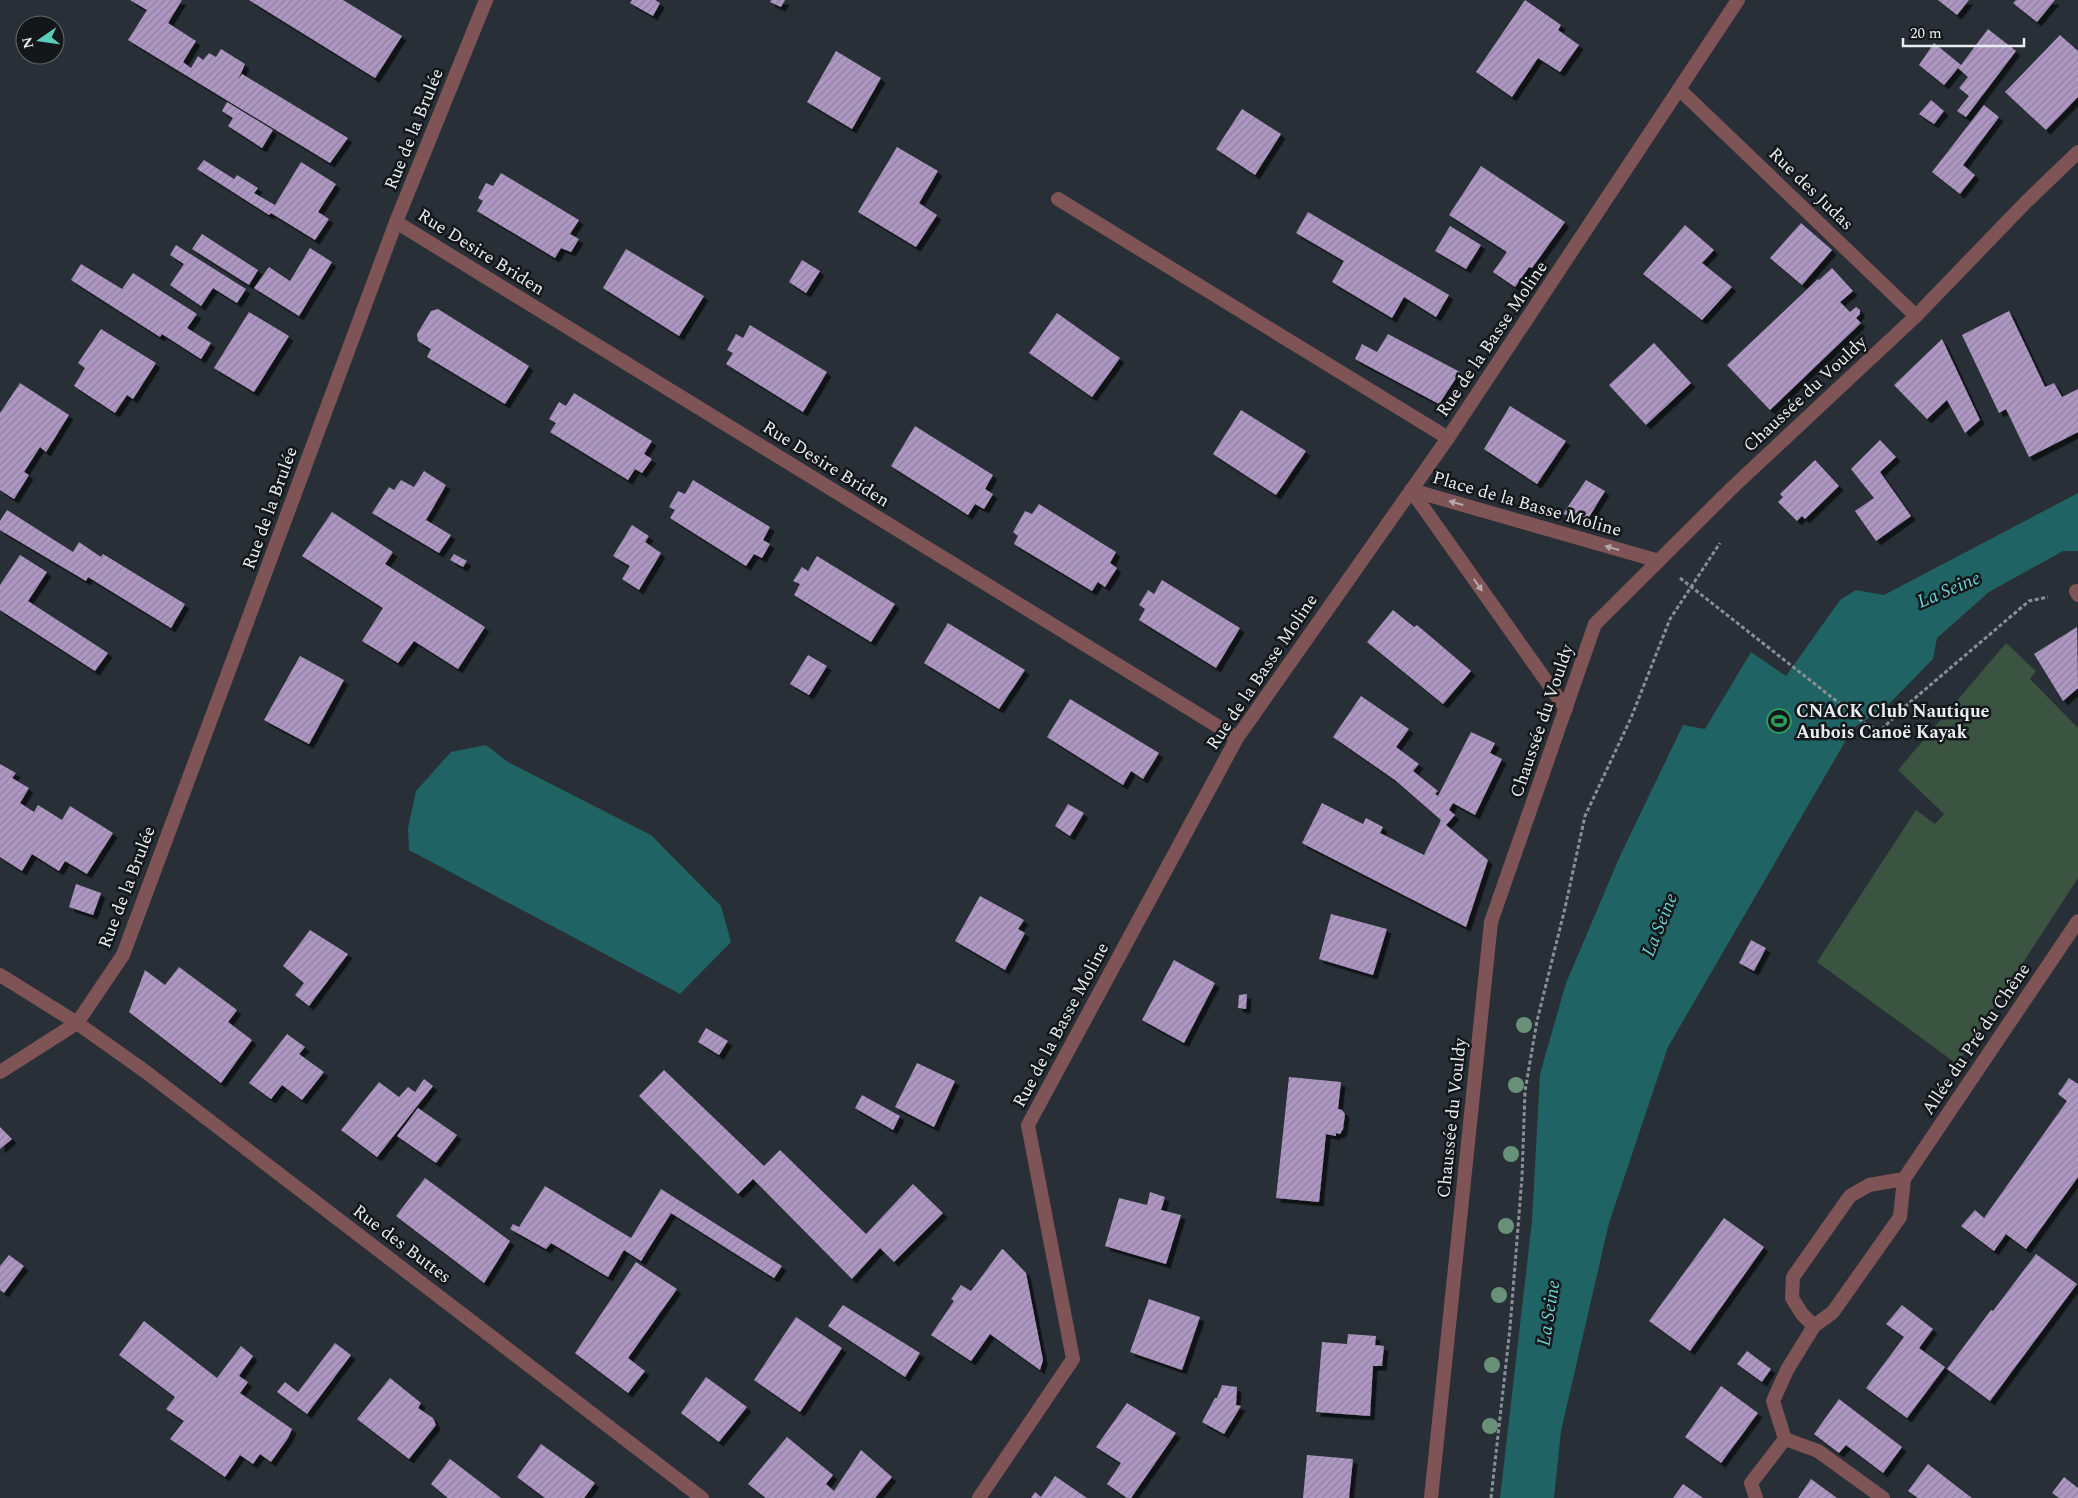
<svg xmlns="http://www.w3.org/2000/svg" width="2078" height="1498" font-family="Spectral,serif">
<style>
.green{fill:#3b5341}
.water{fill:#206364}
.building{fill:url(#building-hatch);filter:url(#shadow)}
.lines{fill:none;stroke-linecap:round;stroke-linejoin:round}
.path{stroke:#898f94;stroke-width:3;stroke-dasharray:4 2.5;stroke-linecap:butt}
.service{stroke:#7e5456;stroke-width:14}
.minor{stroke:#7e5456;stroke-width:14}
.tertiary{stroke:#7e5456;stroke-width:14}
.tree{fill:#699179}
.oneway{fill:#b8a8ab}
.labels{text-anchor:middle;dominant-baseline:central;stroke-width:5;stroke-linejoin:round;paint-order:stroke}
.street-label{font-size:18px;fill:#e8edf1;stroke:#14171a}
.poi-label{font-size:18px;font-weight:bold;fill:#e8edf1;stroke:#14171a;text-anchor:start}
.water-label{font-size:19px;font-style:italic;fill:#6bd2d4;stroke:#14171a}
</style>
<defs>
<pattern id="building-hatch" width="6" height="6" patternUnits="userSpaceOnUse" patternTransform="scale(1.25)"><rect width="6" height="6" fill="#ae98c3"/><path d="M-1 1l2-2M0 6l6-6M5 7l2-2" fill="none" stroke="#8f809e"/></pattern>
<filter id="shadow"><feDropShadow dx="4.5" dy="4.5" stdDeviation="0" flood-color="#0009"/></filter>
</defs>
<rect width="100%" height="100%" fill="#282f36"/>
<path class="green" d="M 2006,643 L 2036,671 L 2030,679 L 2078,728 L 2078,878 L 1957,1064 L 1817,962 L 1916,810 L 1935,824 L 1944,814 L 1898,770 Z"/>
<g class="water">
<path d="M 2078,493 L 2078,551 L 2063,551 L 1989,592 L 1937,638 L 1933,659 L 1886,707 L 1853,728 L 1668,1047 L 1609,1223 L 1561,1431 L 1554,1498 L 1500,1498 L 1532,1221 L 1540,1074 L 1566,983 L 1620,856 L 1683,725 L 1705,729 L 1751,652 L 1786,676 L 1840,600 L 1856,590 L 1884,595 Z"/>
<path d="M 486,745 L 508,762 L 651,835 L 721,906 L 731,942 L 680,994 L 409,850 L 408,828 L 416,791 L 451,752 Z"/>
</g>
<g class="building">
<path d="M 130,0 L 182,0 L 168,23 L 196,41 L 183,62 L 191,68 L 198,56 L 203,60 L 209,53 L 216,57 L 221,49 L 245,64 L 238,80 L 242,74 L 348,138 L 330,163 L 128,40 L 147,10 Z"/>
<path d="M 249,0 L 343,0 L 402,36 L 375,78 Z"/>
<path d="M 632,0 L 655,0 L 660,3 L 653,16 L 630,3 Z"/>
<path d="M 771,0 L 785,0 L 781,7 L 770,2 Z"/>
<path d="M 1525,0 L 1561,25 L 1558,30 L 1579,45 L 1560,72 L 1538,58 L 1512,97 L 1476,72 Z"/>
<path d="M 1938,0 L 1969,0 L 1957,15 Z"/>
<path d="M 2016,0 L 2055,0 L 2037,22 L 2013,3 Z"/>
<path d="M 1988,29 L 2016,51 L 1966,117 L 1957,111 L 1969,96 L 1959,88 L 1968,77 L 1958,68 L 1944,85 L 1919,65 L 1934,43 L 1961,65 Z"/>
<path d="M 2060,35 L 2078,51 L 2078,97 L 2046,130 L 2005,92 Z"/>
<path d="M 836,51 L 881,78 L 852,129 L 807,102 Z"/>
<path d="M 1931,100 L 1944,111 L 1934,124 L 1919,114 Z"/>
<path d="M 227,102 L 273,130 L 262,148 L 228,126 L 233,118 L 222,111 Z"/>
<path d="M 1984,105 L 1999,117 L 1963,165 L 1975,175 L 1960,194 L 1932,172 Z"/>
<path d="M 1242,109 L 1281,134 L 1255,175 L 1216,149 Z"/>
<path d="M 897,147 L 938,171 L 919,203 L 937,215 L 916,247 L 858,212 Z"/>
<path d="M 204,160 L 234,179 L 237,175 L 258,188 L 254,193 L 275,205 L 301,162 L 336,184 L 318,212 L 329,219 L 315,240 L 271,213 L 269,215 L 197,169 Z"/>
<path d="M 1481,166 L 1565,222 L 1532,268 L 1529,267 L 1515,287 L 1493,272 L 1507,252 L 1449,215 Z"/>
<path d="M 501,173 L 579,220 L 570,234 L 579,239 L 571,252 L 561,248 L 555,258 L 477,211 L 483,201 L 478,198 L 486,183 L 493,186 Z"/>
<path d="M 1308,212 L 1449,295 L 1436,317 L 1404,297 L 1392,318 L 1332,282 L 1344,261 L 1296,233 Z"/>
<path d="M 1801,223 L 1832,250 L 1802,285 L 1770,258 Z"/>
<path d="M 1685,225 L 1714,250 L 1702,263 L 1732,287 L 1702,320 L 1643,274 Z"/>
<path d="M 1450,226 L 1481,245 L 1466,269 L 1435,251 Z"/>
<path d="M 202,234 L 258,270 L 249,285 L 192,249 Z"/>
<path d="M 176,245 L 246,289 L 237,303 L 213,288 L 201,306 L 170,285 L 184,264 L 170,255 Z"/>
<path d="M 310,248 L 332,262 L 299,316 L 254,288 L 269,267 L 290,281 Z"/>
<path d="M 626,249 L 704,296 L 679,336 L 603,288 Z"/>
<path d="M 802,260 L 820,271 L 806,293 L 789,282 Z"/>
<path d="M 81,264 L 122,289 L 133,273 L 197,314 L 187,328 L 211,343 L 201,359 L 162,334 L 160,337 L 71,280 Z"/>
<path d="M 1832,268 L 1853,291 L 1840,302 L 1850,312 L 1856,307 L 1860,310 L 1860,314 L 1856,318 L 1861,323 L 1770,410 L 1727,365 L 1818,279 L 1819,280 Z"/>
<path d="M 438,309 L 529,366 L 505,404 L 427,357 L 431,349 L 418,341 L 417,334 L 431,311 Z"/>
<path d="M 2009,311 L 2045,387 L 2054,383 L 2062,397 L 2078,389 L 2078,432 L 2029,457 L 2006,409 L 1999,413 L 1962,335 Z"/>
<path d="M 249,312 L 289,336 L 254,392 L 214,368 Z"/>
<path d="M 1057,313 L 1120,358 L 1092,397 L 1029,353 Z"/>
<path d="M 750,325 L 827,372 L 803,412 L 726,364 L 733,353 L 727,350 L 736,334 L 743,338 Z"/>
<path d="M 101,329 L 156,363 L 133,399 L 127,395 L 115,413 L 74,386 L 85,368 L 78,363 Z"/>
<path d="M 1388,334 L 1460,372 L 1439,404 L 1355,359 L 1362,344 L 1377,352 Z"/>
<path d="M 1942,339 L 1980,420 L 1965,433 L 1947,400 L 1927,419 L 1894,385 Z"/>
<path d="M 1654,343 L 1691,383 L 1646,425 L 1609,385 Z"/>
<path d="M 20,383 L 69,415 L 46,452 L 40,447 L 24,472 L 29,475 L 14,499 L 0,490 L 0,413 Z"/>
<path d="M 574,393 L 652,441 L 644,454 L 652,459 L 642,473 L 635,469 L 628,480 L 550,432 L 556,423 L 549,419 L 559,402 L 566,406 Z"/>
<path d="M 1510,406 L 1566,441 L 1537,484 L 1484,449 Z"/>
<path d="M 1241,410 L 1306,451 L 1276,495 L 1213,454 Z"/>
<path d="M 915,426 L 993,475 L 985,489 L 993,494 L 984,509 L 975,504 L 968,515 L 891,466 Z"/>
<path d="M 1880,440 L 1896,457 L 1880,472 L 1911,516 L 1876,541 L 1855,511 L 1874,498 L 1851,469 Z"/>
<path d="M 1815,460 L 1839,486 L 1805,519 L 1802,516 L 1797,521 L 1778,502 L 1783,497 L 1780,494 Z"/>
<path d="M 424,471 L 446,485 L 426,520 L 451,535 L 439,553 L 372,513 L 389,487 L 394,490 L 401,480 L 414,487 Z"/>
<path d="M 693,480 L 770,527 L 763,540 L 770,544 L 762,558 L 754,554 L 746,566 L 670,518 L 675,510 L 669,507 L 678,491 L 685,494 Z"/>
<path d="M 1586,480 L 1605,491 L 1586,522 L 1563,514 Z"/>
<path d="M 1039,504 L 1116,552 L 1110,563 L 1117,568 L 1105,587 L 1098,582 L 1092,591 L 1014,544 L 1018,536 L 1013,532 L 1025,511 L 1032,514 Z"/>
<path d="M 7,510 L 73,552 L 79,542 L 101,557 L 103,554 L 185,604 L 171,628 L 88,577 L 86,581 L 0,530 L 0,521 Z"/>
<path d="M 332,512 L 393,552 L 385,564 L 485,627 L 458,669 L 414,641 L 398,663 L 362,641 L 383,608 L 302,556 Z"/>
<path d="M 632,525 L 649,536 L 645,542 L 661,553 L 639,590 L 622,579 L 630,566 L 613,556 Z"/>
<path d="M 454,554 L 467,561 L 463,567 L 450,560 Z"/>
<path d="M 20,555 L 47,572 L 28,601 L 108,653 L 95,671 L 0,610 L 0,585 Z"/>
<path d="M 817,556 L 895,604 L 871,642 L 794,595 L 800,584 L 793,581 L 802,567 L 808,571 Z"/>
<path d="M 1162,580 L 1240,628 L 1216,668 L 1139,620 L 1145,609 L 1139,605 L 1148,590 L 1154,594 Z"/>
<path d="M 1393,610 L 1414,627 L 1417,625 L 1471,671 L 1443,704 L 1367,642 Z"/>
<path d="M 948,623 L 1025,670 L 999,709 L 924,663 Z"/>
<path d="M 2077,627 L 2078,688 L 2063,701 L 2034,654 Z"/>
<path d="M 808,655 L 827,666 L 809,695 L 790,684 Z"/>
<path d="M 300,656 L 344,680 L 309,744 L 264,720 Z"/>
<path d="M 1361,696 L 1409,729 L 1396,747 L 1419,764 L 1413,771 L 1438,791 L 1435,794 L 1438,796 L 1471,732 L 1495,743 L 1490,753 L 1502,759 L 1475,815 L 1453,803 L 1449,810 L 1455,815 L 1446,825 L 1488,860 L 1466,927 L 1302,843 L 1322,803 L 1363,824 L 1366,818 L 1383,827 L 1380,833 L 1424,855 L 1441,820 L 1395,780 L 1333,737 Z"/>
<path d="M 1070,699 L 1159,753 L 1143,779 L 1131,771 L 1123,785 L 1047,737 Z"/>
<path d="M 0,764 L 16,773 L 12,778 L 29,788 L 20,803 L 34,812 L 38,805 L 62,820 L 70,806 L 113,833 L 87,874 L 65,861 L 59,871 L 32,854 L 22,871 L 0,857 Z"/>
<path d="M 1068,804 L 1084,813 L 1070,836 L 1055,826 Z"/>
<path d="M 76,884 L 101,893 L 93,915 L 69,907 Z"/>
<path d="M 980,896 L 1024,920 L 1018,929 L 1025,933 L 1005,970 L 955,941 Z"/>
<path d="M 1331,914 L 1387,929 L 1373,975 L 1319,959 Z"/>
<path d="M 310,930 L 348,954 L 309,1006 L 295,995 L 304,983 L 283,966 Z"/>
<path d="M 1751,940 L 1766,948 L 1754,971 L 1739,963 Z"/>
<path d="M 1174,960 L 1215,983 L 1184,1043 L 1142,1020 Z"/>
<path d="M 179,967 L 237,1010 L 228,1022 L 252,1040 L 221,1083 L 129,1012 L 145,970 L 165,985 Z"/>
<path d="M 1247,994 L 1246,1009 L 1238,1008 L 1239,995 Z"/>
<path d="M 706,1028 L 728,1041 L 719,1055 L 698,1042 Z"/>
<path d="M 287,1034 L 305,1047 L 299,1054 L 324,1072 L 302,1100 L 282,1085 L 271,1099 L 249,1083 Z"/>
<path d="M 917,1063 L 955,1081 L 934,1127 L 895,1107 Z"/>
<path d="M 664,1070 L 764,1166 L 780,1150 L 866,1234 L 913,1184 L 943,1213 L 894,1262 L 880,1248 L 852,1279 L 753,1179 L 738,1194 L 639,1096 Z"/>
<path d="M 1289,1077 L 1341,1082 L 1338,1109 L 1342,1110 L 1345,1114 L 1343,1129 L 1340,1134 L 1336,1133 L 1336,1136 L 1326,1134 L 1319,1202 L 1276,1198 Z"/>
<path d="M 2069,1078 L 2078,1084 L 2078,1177 L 2026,1249 L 2006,1234 L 1994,1251 L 1961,1226 L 1975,1210 L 1984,1218 L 2067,1101 L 2058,1094 Z"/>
<path d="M 424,1079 L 433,1086 L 377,1157 L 341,1130 L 379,1082 L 399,1097 L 408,1087 L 415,1092 Z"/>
<path d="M 862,1095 L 900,1116 L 893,1130 L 855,1108 Z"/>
<path d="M 418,1108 L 457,1135 L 436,1163 L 397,1136 Z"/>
<path d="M 0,1127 L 12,1139 L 0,1149 Z"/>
<path d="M 425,1178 L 510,1241 L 484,1283 L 396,1216 Z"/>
<path d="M 545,1186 L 631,1238 L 661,1189 L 782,1266 L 774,1278 L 671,1213 L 641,1261 L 624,1250 L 608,1277 L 551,1243 L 546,1249 L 510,1229 L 513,1224 L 519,1227 Z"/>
<path d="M 1150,1192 L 1165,1197 L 1161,1210 L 1181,1215 L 1166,1264 L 1105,1246 L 1119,1198 L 1147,1205 Z"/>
<path d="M 1724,1218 L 1764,1247 L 1690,1351 L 1649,1321 Z"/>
<path d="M 1002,1249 L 1004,1250 L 1026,1273 L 1043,1360 L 1040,1370 L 990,1334 L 971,1361 L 931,1335 L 954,1301 L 951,1299 L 961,1285 L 971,1291 Z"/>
<path d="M 2036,1254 L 2077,1284 L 1990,1401 L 1947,1369 L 1991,1310 L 1993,1311 Z"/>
<path d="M 9,1255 L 24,1266 L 4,1293 L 0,1290 L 0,1266 Z"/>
<path d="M 636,1262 L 677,1289 L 628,1358 L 645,1371 L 628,1393 L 575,1353 Z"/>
<path d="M 1149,1299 L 1200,1317 L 1182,1370 L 1130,1352 Z"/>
<path d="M 843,1305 L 920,1353 L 905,1377 L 828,1326 Z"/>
<path d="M 1902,1305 L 1933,1329 L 1919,1348 L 1945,1367 L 1907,1418 L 1866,1388 L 1904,1337 L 1886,1324 Z"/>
<path d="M 796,1317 L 842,1348 L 800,1412 L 754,1380 Z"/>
<path d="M 144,1321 L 217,1378 L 241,1346 L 253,1356 L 239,1376 L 248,1382 L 240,1393 L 292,1429 L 288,1438 L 271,1462 L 260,1454 L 253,1464 L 240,1455 L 225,1477 L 170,1439 L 184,1421 L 166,1409 L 175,1397 L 119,1355 Z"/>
<path d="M 1348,1334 L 1376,1336 L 1375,1345 L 1384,1346 L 1382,1366 L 1373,1366 L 1370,1416 L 1316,1412 L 1322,1342 L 1347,1344 Z"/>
<path d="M 335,1343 L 351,1355 L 307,1414 L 277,1392 L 285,1382 L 298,1392 Z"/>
<path d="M 1747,1351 L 1771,1369 L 1762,1382 L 1737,1364 Z"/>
<path d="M 706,1377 L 747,1407 L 719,1442 L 681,1413 Z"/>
<path d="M 390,1378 L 421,1403 L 418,1408 L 433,1418 L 436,1425 L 409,1459 L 357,1419 Z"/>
<path d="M 1222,1385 L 1237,1387 L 1236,1405 L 1241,1406 L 1224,1434 L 1202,1422 L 1215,1398 L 1217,1398 Z"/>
<path d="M 1721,1386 L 1758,1413 L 1721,1463 L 1685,1437 Z"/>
<path d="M 1839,1399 L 1902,1447 L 1883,1473 L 1846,1445 L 1839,1453 L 1814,1434 Z"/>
<path d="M 1127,1403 L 1176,1433 L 1131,1498 L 1127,1498 L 1107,1484 L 1121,1463 L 1096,1447 Z"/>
<path d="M 787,1437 L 833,1475 L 826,1484 L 834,1491 L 861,1450 L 892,1477 L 875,1498 L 766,1498 L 748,1484 Z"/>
<path d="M 541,1444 L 595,1483 L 584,1498 L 545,1498 L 517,1477 Z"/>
<path d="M 1307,1455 L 1353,1459 L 1349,1498 L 1303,1498 Z"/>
<path d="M 450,1459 L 501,1498 L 448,1498 L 431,1484 Z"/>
<path d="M 1928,1464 L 1964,1492 L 1972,1498 L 1918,1498 L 1908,1491 Z"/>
<path d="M 1055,1476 L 1087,1498 L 1031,1498 L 1035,1492 L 1041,1497 Z"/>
<path d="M 2064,1477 L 2078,1488 L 2078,1498 L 2059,1498 L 2052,1493 Z"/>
<path d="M 1811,1479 L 1837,1498 L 1798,1498 Z"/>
<path d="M 1683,1484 L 1703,1498 L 1673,1498 Z"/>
</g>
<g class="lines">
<g class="path">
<path d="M 1680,578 L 1867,725 L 1881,730 L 1908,704 L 2029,601 L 2048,597"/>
<path d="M 1491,1498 L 1510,1328 L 1522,1177 L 1525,1091 L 1537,1021 L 1565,908 L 1585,816 L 1631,718 L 1670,619 L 1720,543"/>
</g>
<g class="service">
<path d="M 1058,199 L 1448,438"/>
<path d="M 1785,1439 L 1818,1451 L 1883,1498"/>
<path d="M 1756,1498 L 1751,1483 L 1785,1439 L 1773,1401 L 1787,1370 L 1814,1326"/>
</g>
<g class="minor">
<path d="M 1680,90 L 1916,316"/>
<path d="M 396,222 L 1237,738"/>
<path d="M 2076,591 L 2078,595"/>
<path d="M 1566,709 L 1411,490 L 1659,561"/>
<path d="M 0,975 L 77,1023 L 146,1072 L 702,1498"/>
<path d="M 0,1072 L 77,1023 L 123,955 L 396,222 L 486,0"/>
<path d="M 1904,1179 L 1869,1185 L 1850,1196 L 1793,1277 L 1792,1298 L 1802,1314 L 1814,1326 L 1833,1312 L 1900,1217 L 1904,1179 L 2078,921"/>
<path d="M 979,1498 L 1073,1359 L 1028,1125 L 1237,738 L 1448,438 L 1738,0"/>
</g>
<path class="tertiary" d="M 1431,1498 L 1491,922 L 1595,624 L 1734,486 L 1916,316 L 2026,202 L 2078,152"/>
</g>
<g class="tree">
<circle cx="1524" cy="1025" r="8"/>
<circle cx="1516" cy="1085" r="8"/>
<circle cx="1511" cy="1154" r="8"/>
<circle cx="1506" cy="1226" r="8"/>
<circle cx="1499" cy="1295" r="8"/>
<circle cx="1492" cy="1365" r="8"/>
<circle cx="1490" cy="1426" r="8"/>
</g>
<defs><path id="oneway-solid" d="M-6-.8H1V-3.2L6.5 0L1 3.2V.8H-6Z" transform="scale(1.25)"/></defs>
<g class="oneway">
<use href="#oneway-solid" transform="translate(1456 503) rotate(-164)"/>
<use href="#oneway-solid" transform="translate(1612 548) rotate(-164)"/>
<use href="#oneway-solid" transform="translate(1478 585) rotate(55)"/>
</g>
<defs>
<g id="stadium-ring" transform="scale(1.25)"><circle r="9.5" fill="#14171a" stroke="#2e9e5b" stroke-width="1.5"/><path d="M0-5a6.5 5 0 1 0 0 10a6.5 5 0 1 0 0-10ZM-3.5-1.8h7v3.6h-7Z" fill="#2e9e5b"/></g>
</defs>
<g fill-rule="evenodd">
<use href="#stadium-ring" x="1779" y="721"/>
</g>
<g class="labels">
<g class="street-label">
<text transform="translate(414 129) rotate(-68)">Rue de la Brulée</text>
<text transform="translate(1811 189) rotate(44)">Rue des Judas</text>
<text transform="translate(481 252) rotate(32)">Rue Desire Briden</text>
<text transform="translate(1492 339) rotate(-56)">Rue de la Basse Moline</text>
<text transform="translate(1805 394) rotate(-43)">Chaussée du Vouldy</text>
<text transform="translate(826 464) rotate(32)">Rue Desire Briden</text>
<text transform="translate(1527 504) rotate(16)">Place de la Basse Moline</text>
<text transform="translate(270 508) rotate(-70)">Rue de la Brulée</text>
<text transform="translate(1262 672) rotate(-56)">Rue de la Basse Moline</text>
<text transform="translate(1542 721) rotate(-71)">Chaussée du Vouldy</text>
<text transform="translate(127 887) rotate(-69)">Rue de la Brulée</text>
<text transform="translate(1061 1025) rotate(-62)">Rue de la Basse Moline</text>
<text transform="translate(1976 1039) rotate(-56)">Allée du Pré du Chêne</text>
<text transform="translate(1452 1118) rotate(-84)">Chaussée du Vouldy</text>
<text transform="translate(402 1244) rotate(37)">Rue des Buttes</text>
</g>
<g class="poi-label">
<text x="1796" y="711">CNACK Club Nautique<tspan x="1796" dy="21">Aubois Canoë Kayak</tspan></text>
</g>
<g class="water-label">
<text transform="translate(1949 590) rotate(-23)">La Seine</text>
<text transform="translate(1660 925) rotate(-68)">La Seine</text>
<text transform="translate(1549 1313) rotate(-81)">La Seine</text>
</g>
</g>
<g transform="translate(40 40) rotate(257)"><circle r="24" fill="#14171a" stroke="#696d70"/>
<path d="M0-4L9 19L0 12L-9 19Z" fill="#5bcebb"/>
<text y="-8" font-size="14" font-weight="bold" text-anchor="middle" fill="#e8edf1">N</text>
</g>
<path d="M1903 38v8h121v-8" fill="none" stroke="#e8edf1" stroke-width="2.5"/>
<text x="1910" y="38" font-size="15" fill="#e8edf1" stroke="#14171a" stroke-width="4" paint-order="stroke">20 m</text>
</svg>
